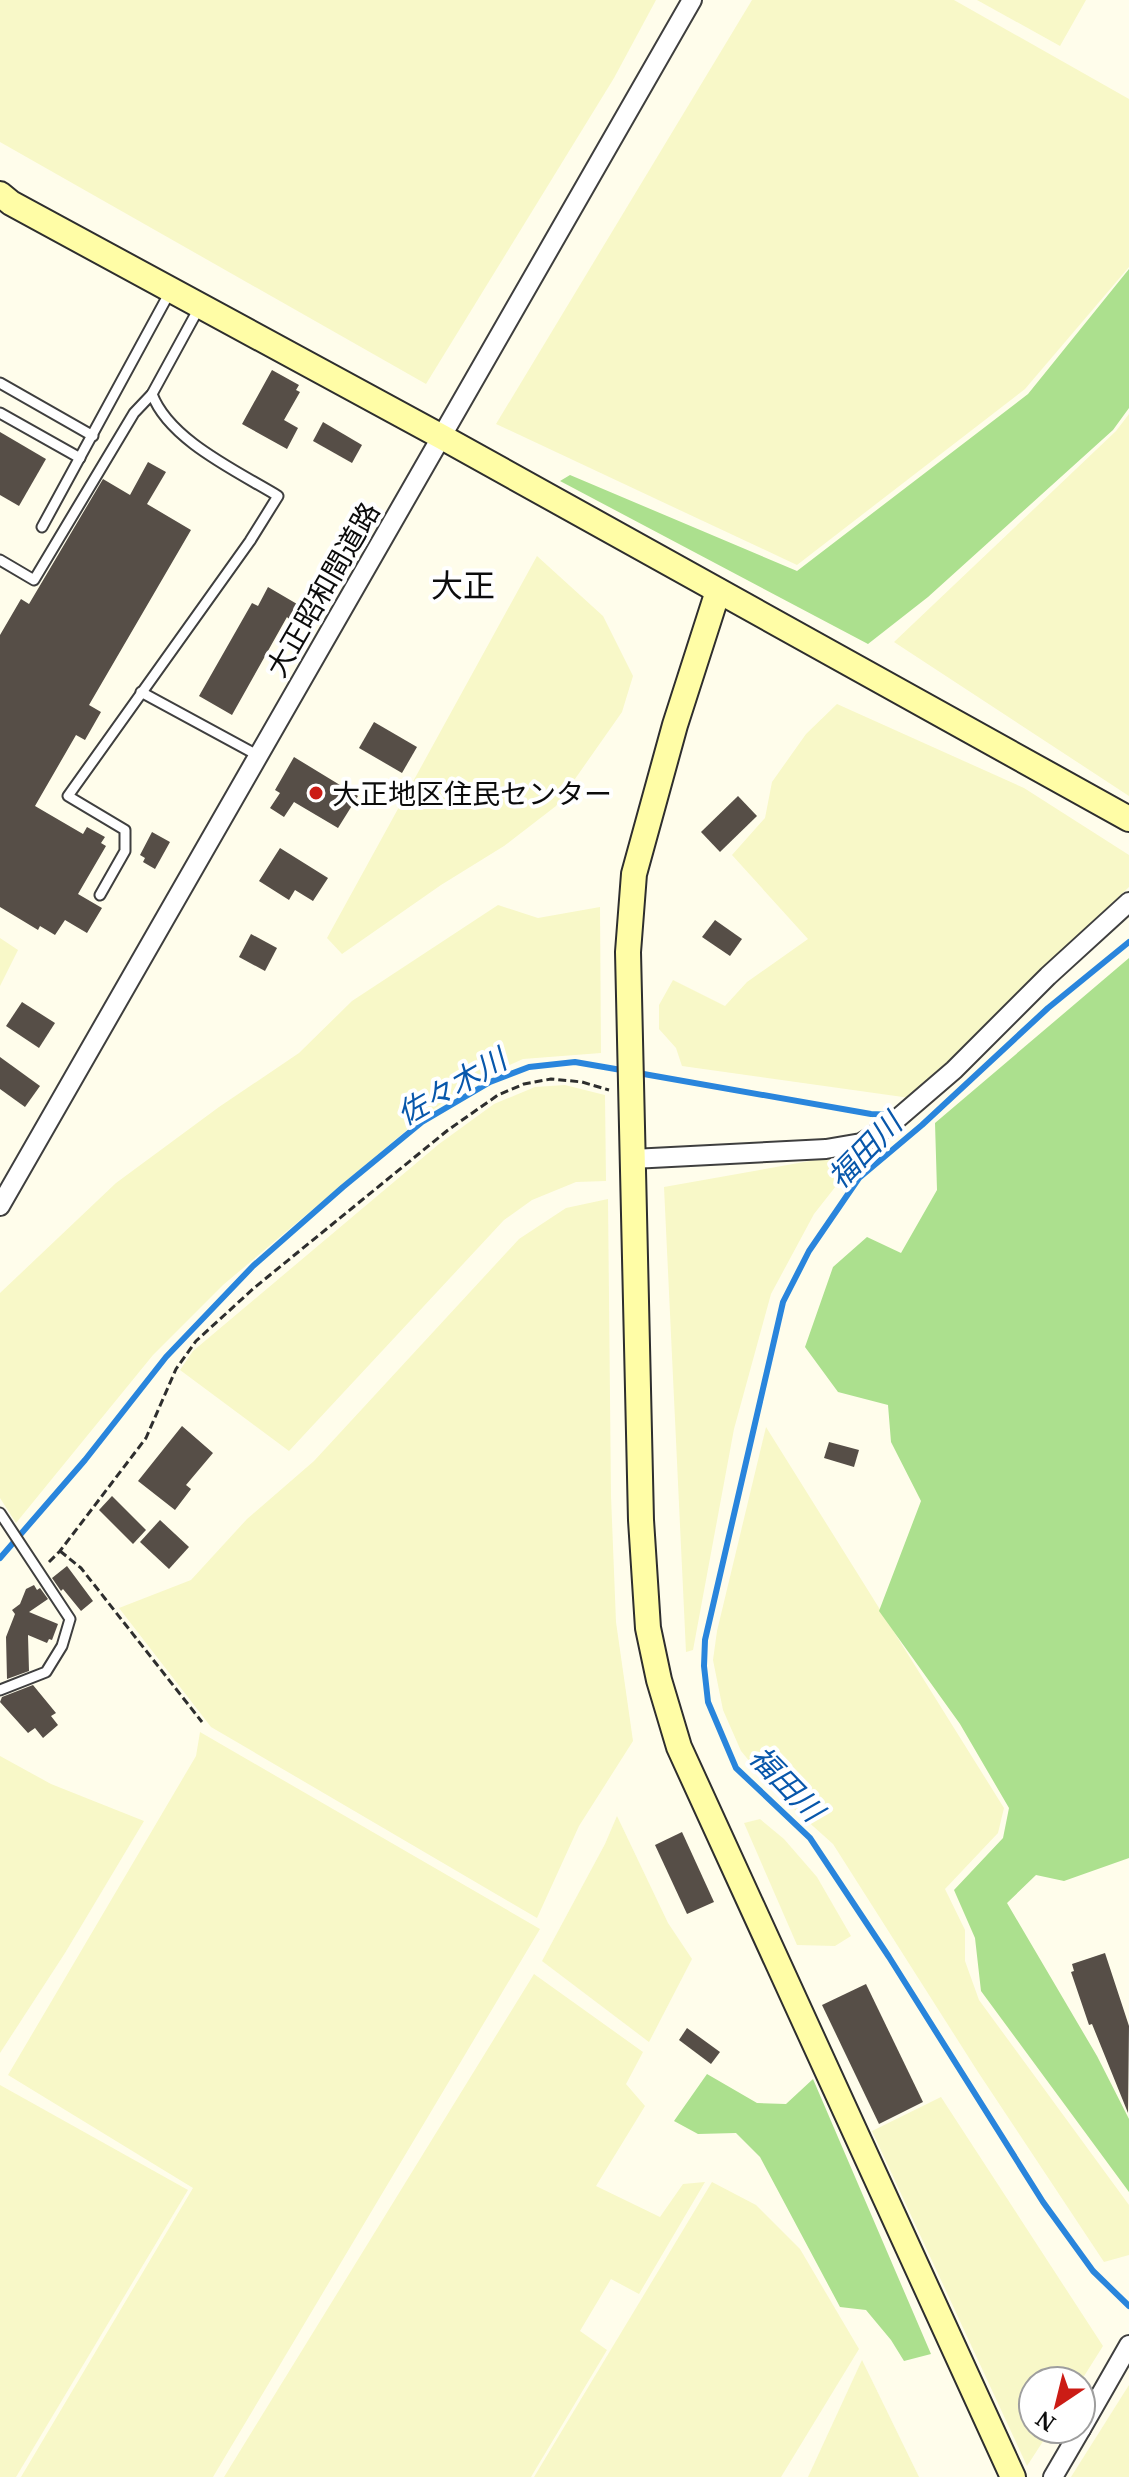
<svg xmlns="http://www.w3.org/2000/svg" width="1129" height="2477" font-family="'Noto Serif','Noto Sans JP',serif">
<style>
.farmland{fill:#f8f8c8}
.forest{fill:#ace08e}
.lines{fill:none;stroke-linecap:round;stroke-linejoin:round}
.stream{stroke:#2985dc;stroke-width:6}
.building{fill:#564e47}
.lane-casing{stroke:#3f3f3f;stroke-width:13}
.street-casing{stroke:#3f3f3f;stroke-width:22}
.secondary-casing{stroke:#2e2e2e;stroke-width:28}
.path{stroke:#2e2e2e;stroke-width:3;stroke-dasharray:8 4;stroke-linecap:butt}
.lane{stroke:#fff;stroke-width:9}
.street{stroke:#fff;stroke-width:18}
.secondary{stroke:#fffda6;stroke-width:24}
.poi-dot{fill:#cb1c15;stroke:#fff;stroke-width:3}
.labels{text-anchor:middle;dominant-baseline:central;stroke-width:8;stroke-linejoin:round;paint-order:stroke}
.street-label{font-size:28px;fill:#0c0c0c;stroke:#fff}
.poi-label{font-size:28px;fill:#0c0c0c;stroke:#fff;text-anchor:start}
.water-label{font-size:30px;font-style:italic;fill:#0857ab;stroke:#fff}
.quarter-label{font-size:32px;fill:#0c0c0c;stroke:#fff}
</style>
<rect width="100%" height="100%" fill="#fffdeb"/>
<g class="farmland">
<path d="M 0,0 L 656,0 L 614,78 L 426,384 L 0,142 Z"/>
<path d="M 752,0 L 954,0 L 1129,99 L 1129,267 L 1025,389 L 797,565 L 496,424 Z"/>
<path d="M 977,0 L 1086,0 L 1060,46 Z"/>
<path d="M 1129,414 L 1129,796 L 894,642 L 1116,431 Z"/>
<path d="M 537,556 L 603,616 L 633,676 L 622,712 L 556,806 L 504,846 L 441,885 L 342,954 L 327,938 Z"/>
<path d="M 837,704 L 1024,788 L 1129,855 L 1129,887 L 910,1098 L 682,1066 L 676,1048 L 659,1029 L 659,1005 L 673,980 L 725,1006 L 747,982 L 808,939 L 732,855 L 765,818 L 772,782 L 806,734 Z"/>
<path d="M 498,905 L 538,918 L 600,907 L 601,1053 L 523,1059 L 476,1080 L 421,1118 L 223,1285 L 153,1355 L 16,1523 L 0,1498 L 0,1293 L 116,1183 L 219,1107 L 299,1053 L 352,1001 Z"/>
<path d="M 0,938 L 18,950 L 0,986 Z"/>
<path d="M 565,1085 L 605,1095 L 606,1181 L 576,1182 L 532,1200 L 504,1220 L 289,1451 L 180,1370 L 193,1351 L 439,1144 L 494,1104 L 535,1087 Z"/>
<path d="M 849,1154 L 847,1172 L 814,1214 L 771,1294 L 734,1429 L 693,1650 L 686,1652 L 664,1187 Z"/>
<path d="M 608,1199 L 611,1496 L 616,1622 L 633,1741 L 579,1826 L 537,1918 L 211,1727 L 119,1608 L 191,1580 L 247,1519 L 314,1461 L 519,1239 L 566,1208 Z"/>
<path d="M 766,1427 L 1004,1808 L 998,1833 L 945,1889 L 965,1930 L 965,1961 L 979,2000 L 1129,2205 L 1129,2255 L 1104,2262 L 978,2072 L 833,1844 L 775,1792 L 741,1751 L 723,1710 L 713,1660 L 717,1631 Z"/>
<path d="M 200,1732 L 540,1929 L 213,2477 L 21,2477 L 193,2188 L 8,2075 L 196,1756 Z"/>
<path d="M 0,1756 L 51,1784 L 144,1821 L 65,1953 L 0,2053 Z"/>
<path d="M 617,1816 L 668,1923 L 692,1959 L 649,2042 L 542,1961 L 605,1844 Z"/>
<path d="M 760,1819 L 784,1839 L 817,1877 L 851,1936 L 835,1946 L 797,1945 L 744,1823 Z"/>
<path d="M 534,1974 L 643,2052 L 626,2084 L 645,2106 L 596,2186 L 660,2217 L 683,2184 L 705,2182 L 639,2294 L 611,2279 L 580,2331 L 607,2350 L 531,2477 L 224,2477 Z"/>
<path d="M 0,2085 L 188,2190 L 16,2477 L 0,2477 Z"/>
<path d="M 941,2097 L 1103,2346 L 1081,2381 L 1033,2381 L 1033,2429 L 1051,2429 L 1027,2466 L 872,2131 Z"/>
<path d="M 712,2182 L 756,2205 L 800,2249 L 859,2349 L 781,2477 L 534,2477 Z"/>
<path d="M 862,2360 L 919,2477 L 808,2477 Z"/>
<path d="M 1129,2385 L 1129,2477 L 1071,2477 Z"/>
</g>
<g class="forest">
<path d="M 1129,269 L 1129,408 L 1113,430 L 928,597 L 868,644 L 560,481 L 570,475 L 797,571 L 1028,394 Z"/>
<path d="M 1129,958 L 1129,1858 L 1064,1881 L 1036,1875 L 1007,1903 L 1097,2056 L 1129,2119 L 1129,2192 L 981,1991 L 975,1938 L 954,1890 L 1003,1838 L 1009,1808 L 960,1724 L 879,1611 L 921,1501 L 891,1442 L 888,1405 L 838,1392 L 805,1347 L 833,1267 L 867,1237 L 901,1253 L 937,1190 L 935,1123 Z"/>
<path d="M 707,2074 L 757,2103 L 786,2104 L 813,2079 L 931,2354 L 904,2361 L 891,2340 L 866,2310 L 840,2307 L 760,2157 L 736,2133 L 698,2134 L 674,2121 Z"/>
</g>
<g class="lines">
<g class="stream">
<path d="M 1129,942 L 1048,1008 L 922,1125 L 859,1178 L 809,1251 L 783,1302 L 705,1640 L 704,1666 L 708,1702 L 736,1768 L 810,1838 L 889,1957 L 1043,2202 L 1093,2271 L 1129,2306"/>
<path d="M 638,1073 L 871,1114 L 895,1115"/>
<path d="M 0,1558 L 85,1460 L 166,1357 L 253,1266 L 343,1187 L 422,1122 L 490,1082 L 529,1067 L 575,1062 L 627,1071"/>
</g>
</g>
<g class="building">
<path d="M 272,370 L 299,385 L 296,390 L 300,392 L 284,420 L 298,428 L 287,449 L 242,424 Z"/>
<path d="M 323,422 L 362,445 L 352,463 L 313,441 Z"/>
<path d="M 0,432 L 46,459 L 19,506 L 0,495 Z"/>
<path d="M 148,462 L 166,472 L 147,504 L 191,530 L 89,705 L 101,712 L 85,740 L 76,735 L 35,806 L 83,834 L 87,827 L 105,837 L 101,843 L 106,846 L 78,894 L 102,908 L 87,933 L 65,920 L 55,935 L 40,926 L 38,930 L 0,907 L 0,635 L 21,599 L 29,604 L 103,479 L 130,495 Z"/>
<path d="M 268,587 L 297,604 L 289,619 L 287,617 L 232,715 L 199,696 L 252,603 L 258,606 Z"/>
<path d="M 374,722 L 417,747 L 402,773 L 359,748 Z"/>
<path d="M 294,757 L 358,796 L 338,828 L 294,802 L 284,817 L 270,808 L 280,793 L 275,790 Z"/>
<path d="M 738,796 L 757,816 L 720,852 L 701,832 Z"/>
<path d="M 152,832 L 170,842 L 155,869 L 143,862 L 145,858 L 140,855 Z"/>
<path d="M 280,848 L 328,878 L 313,901 L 295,890 L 289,900 L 259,881 Z"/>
<path d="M 715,920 L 742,939 L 730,956 L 702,937 Z"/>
<path d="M 251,934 L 277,948 L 265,971 L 239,957 Z"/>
<path d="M 22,1002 L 55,1023 L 39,1048 L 6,1026 Z"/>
<path d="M 0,1057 L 40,1086 L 25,1107 L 0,1089 Z"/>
<path d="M 182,1426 L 213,1453 L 186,1485 L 191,1489 L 175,1510 L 138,1481 Z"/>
<path d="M 829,1442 L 859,1450 L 854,1467 L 824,1458 Z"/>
<path d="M 112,1496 L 146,1530 L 133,1544 L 99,1510 Z"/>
<path d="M 160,1520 L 189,1547 L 169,1569 L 140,1542 Z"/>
<path d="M 67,1566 L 93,1601 L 81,1611 L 63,1589 L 61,1591 L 52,1578 Z"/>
<path d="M 34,1585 L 37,1590 L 40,1588 L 48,1599 L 29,1612 L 58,1624 L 52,1640 L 49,1639 L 47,1643 L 28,1635 L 29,1671 L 7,1679 L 6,1637 L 15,1614 L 12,1610 L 20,1604 L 26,1589 Z"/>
<path d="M 33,1685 L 56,1713 L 51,1716 L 58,1725 L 43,1738 L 35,1728 L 28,1733 L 0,1702 L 2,1697 Z"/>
<path d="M 682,1832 L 714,1902 L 687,1914 L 655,1845 Z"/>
<path d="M 1105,1953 L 1129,2026 L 1128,2113 L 1092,2024 L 1089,2025 L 1071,1972 L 1074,1971 L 1072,1964 Z"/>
<path d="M 866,1984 L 923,2102 L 879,2124 L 822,2005 Z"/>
<path d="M 687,2028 L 720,2052 L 711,2064 L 679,2040 Z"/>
</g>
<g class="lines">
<g class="lane-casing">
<g id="lane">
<path d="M 0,383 L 93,436"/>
<path d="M 0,413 L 80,458"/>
<path d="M 42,527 L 171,290"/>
<path d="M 0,560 L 34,580 L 134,413 L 152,394 L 199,308"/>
<path d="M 141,692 L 259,756"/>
<path d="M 100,895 L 125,851 L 125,830 L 68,796 L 250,541 L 278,496 C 237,471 169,440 152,394"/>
<path d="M 0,1513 L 70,1619 L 62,1646 L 46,1672 L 0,1690"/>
</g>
</g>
<g class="street-casing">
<g id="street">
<path d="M 632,1159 L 826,1149 L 861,1143 L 890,1125 L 954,1070 L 1048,976 L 1129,902"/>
<path d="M 0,1206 L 692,0"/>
<path d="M 1081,2429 L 1129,2345"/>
<path d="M 1053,2477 L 1081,2429"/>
</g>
</g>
<g class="secondary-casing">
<g id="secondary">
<path d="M 0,194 L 11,203 L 442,437 L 1129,819"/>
<path d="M 718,591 L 675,725 L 634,874 L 628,952 L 641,1520 L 648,1628 L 659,1680 L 679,1747 L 1013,2477"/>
</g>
</g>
<g class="path">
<path d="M 60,1551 L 81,1568 L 202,1722"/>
<path d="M 49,1562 L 60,1551 L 146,1438 L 176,1369 L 196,1341 L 254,1288 L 448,1130 L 498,1095 L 524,1084 L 551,1079 L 582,1082 L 609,1090"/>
</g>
<use href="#lane" class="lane"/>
<use href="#street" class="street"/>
<use href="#secondary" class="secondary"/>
</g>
<circle class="poi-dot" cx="316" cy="793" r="8"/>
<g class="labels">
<g class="street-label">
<text transform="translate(322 589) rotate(-60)">大正昭和間道路</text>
</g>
<g class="poi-label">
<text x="332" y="793">大正地区住民センター</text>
</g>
<g class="water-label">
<text transform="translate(451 1086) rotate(-30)">佐々木川</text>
<text transform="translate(864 1150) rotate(-46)">福田川</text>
<text transform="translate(787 1783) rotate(46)">福田川</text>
</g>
<g class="quarter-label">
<text x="463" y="584">大正</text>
</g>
</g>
<g transform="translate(1057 2405) rotate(215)"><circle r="38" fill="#ffffff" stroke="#9e9e9e" stroke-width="2"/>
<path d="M0-6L14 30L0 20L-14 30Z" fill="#cb1c15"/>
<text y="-12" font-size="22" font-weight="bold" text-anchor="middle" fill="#0c0c0c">N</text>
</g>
</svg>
